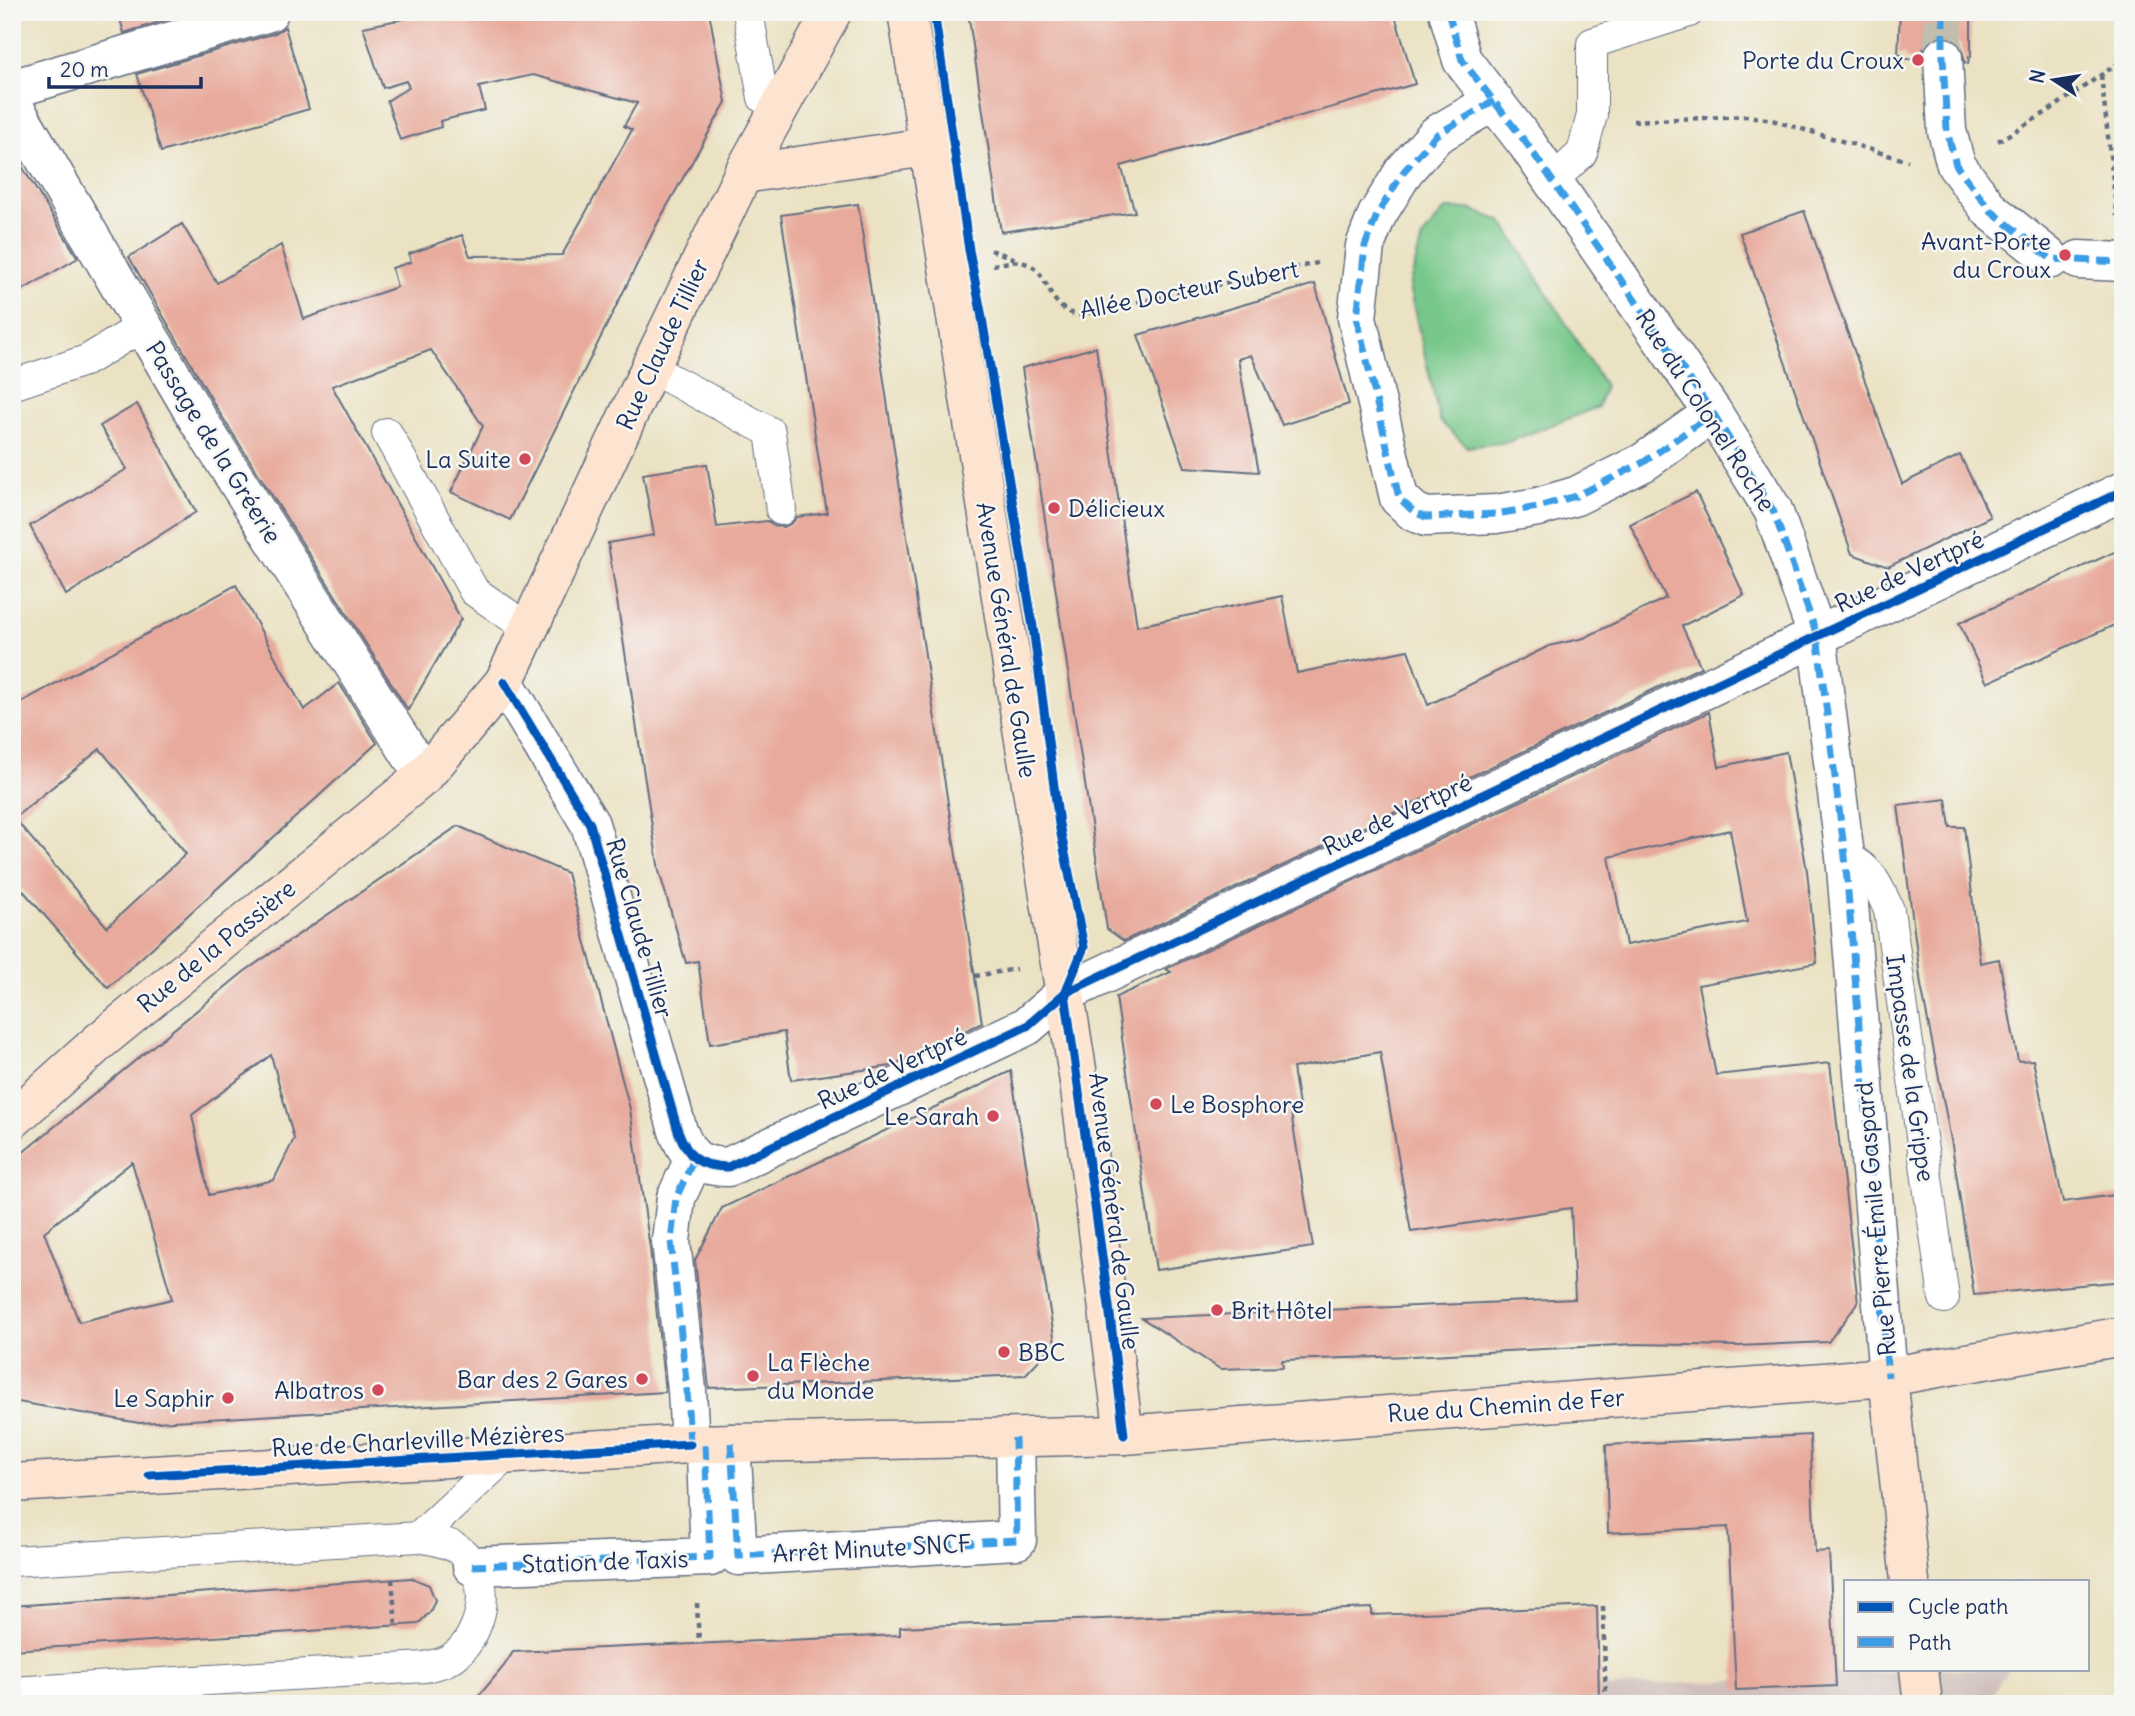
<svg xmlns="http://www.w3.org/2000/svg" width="2135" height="1716" font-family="Delius,sans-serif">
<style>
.industrial{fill:#d0c0bb}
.green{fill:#76c789;stroke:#487b74;stroke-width:2}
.building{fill:#e8aa9c;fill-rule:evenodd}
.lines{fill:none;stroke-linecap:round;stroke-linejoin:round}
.street-tunnel{stroke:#c1beaf;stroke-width:38;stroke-dasharray:38 19;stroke-linecap:butt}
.lane-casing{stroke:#646e81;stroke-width:32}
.street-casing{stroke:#646e81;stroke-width:41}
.secondary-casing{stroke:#646e81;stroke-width:41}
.path{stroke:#646e81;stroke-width:4.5;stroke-dasharray:5 5;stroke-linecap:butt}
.lane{stroke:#fff;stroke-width:30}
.street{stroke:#fff;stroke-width:38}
.secondary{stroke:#fde4d1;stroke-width:38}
.secondary-bridge-casing{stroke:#646e81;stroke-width:41;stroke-linecap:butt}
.secondary-bridge{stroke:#fde4d1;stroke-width:38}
.quiet{stroke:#3b9de6;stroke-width:7;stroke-dasharray:14 7;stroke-linecap:butt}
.cycleway-casing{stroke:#f6f6f2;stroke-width:13}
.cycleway{stroke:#0057b8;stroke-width:9}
.poi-dot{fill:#d1495b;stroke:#f6f6f2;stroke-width:2.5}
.labels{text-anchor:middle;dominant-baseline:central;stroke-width:5;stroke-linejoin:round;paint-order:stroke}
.poi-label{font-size:24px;fill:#1b2f5e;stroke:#f6f6f2;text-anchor:end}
.street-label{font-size:24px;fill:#1b2f5e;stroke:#f6f6f2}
</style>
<rect width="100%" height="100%" fill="#f6f6f2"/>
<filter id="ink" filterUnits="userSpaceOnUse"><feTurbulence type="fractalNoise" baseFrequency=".0143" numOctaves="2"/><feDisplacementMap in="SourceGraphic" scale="14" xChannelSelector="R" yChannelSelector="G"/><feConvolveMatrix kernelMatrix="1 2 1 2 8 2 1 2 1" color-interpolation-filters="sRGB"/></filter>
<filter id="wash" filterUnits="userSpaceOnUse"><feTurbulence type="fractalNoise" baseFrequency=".00686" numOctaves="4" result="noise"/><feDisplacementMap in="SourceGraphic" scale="28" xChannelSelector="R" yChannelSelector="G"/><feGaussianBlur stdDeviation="1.57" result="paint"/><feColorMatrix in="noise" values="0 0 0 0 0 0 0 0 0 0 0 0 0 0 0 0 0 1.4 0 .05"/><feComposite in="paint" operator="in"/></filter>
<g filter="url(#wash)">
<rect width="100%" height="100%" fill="#ebe2c3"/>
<path class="industrial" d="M 1949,1669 L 2008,1669 L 1987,1704 L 1301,1704 Z"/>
<path class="green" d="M 1445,209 L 1469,209 L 1502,221 L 1605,386 L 1598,407 L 1508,442 L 1467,447 L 1440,421 L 1409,287 L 1422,238 Z"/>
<g id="blocks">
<g class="building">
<path d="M 118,12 L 192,12 L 124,33 Z"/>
<path d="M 439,12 L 709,12 L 726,102 L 657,224 L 510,520 L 451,492 L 483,426 L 431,350 L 332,386 L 461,619 L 408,710 L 216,407 L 129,257 L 182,224 L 217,283 L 281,245 L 304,319 L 397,287 L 392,268 L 411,262 L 409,254 L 462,235 L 470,256 L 562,255 L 632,130 L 624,126 L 637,103 L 533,75 L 479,87 L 485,110 L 440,121 L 441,127 L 400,140 L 387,101 L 409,87 L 406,81 L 383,88 L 363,27 Z"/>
<path d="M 968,12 L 1394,12 L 1415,84 L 1121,166 L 1135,212 L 1001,232 Z"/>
<path d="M 1900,12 L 1971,12 L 1971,57 L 1969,57 L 1968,64 L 1965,63 L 1961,45 L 1952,37 L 1942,35 L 1932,38 L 1924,47 L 1921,59 L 1905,59 L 1905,55 L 1898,55 Z"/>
<path d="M 285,27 L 309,109 L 161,152 L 137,74 L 275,33 Z"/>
<path d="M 12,150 L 78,258 L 12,296 Z"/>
<path d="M 858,204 L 912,571 L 982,1023 L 891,1066 L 791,1080 L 784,1032 L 710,1044 L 698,961 L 686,963 L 659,871 L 608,543 L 654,535 L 643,474 L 707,464 L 717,527 L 767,521 L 775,526 L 784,527 L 792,523 L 797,517 L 827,513 L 781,215 Z"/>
<path d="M 1804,211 L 1902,484 L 1960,455 L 1990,517 L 1888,567 L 1852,554 L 1740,233 Z"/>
<path d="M 1315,284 L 1349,404 L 1282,425 L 1251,355 L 1238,359 L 1259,472 L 1185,467 L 1138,335 Z"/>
<path d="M 1096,347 L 1137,626 L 1282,596 L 1297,673 L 1408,650 L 1428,705 L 1549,646 L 1584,638 L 1666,598 L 1630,524 L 1696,492 L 1744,595 L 1682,626 L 1701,667 L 1124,941 L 1107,929 L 1022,368 Z"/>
<path d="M 137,404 L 196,512 L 66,595 L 30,526 L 127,469 L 100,426 Z"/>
<path d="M 2123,548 L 2123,621 L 1987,683 L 1959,623 Z"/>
<path d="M 236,585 L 304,710 L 339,683 L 377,743 L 108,988 L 12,878 L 12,707 ZM 100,749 L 186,854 L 107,927 L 14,818 Z"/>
<path d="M 1709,712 L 1719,767 L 1786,752 L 1807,871 L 1817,963 L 1698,985 L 1716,1075 L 1830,1063 L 1858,1303 L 1828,1342 L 1739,1346 L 1636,1344 L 1412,1356 L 1282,1360 L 1283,1367 L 1220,1369 L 1142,1318 L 1575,1299 L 1571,1208 L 1411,1232 L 1380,1052 L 1293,1068 L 1300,1112 L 1291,1113 L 1313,1247 L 1156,1270 L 1116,997 L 1171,972 L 1166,969 ZM 1730,830 L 1747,922 L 1626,945 L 1609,857 Z"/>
<path d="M 1946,799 L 1950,827 L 1964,827 L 1980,963 L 1999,959 L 2018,1061 L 2033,1060 L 2063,1202 L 2123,1194 L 2123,1281 L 1974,1295 L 1952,1145 L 1921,985 L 1898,805 Z"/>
<path d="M 458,826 L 567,873 L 630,1109 L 650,1248 L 665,1392 L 139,1423 L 12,1401 L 12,1158 L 16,1158 L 245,971 ZM 271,1055 L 294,1139 L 274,1180 L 209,1195 L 192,1115 ZM 132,1162 L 172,1299 L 79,1322 L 44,1232 Z"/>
<path d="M 1011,1071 L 1055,1343 L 1025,1375 L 709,1388 L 695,1260 L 722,1208 Z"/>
<path d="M 1810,1435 L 1815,1552 L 1829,1551 L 1836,1686 L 1736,1690 L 1728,1527 L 1608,1533 L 1606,1445 Z"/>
<path d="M 412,1578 L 429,1585 L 435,1600 L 430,1612 L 418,1624 L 12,1650 L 12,1606 Z"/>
<path d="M 1597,1606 L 1599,1698 L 1497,1704 L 472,1704 L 504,1666 L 513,1652 L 900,1635 L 900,1627 L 1372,1608 L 1372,1615 Z"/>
</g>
</g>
</g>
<g filter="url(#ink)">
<use href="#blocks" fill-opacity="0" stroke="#646e81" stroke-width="2"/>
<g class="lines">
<path class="street-tunnel" d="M 1943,57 L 1943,12"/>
<g class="lane-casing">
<g id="lane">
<path d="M 748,12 L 763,98 L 780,109"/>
<path d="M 1552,181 L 1582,153 L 1592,115 L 1592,43 L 1689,12"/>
<path d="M 650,368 L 770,432 L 781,510"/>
<path d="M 12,385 L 87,360 L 143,326"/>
<path d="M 387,433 L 474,591 L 529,629"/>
<path d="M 1845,856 C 1871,868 1878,885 1889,910 L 1944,1298"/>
<path d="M 419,1537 L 508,1454"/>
<path d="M 12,1561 L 419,1537 C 434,1540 453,1543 464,1554 C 470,1561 478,1573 480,1582 C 487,1609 472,1649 446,1661 C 440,1664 432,1665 425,1667 L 12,1692"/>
</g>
</g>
<g class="street-casing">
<g id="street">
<path d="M 1448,12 L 1462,60 L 1527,144 L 1713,413 L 1773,510 L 1817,635 L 1845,856 L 1888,1377"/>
<path d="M 1943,57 L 1947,131 L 1956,165 L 1990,210 L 2051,259"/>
<path d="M 12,89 L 269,12"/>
<path d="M 1494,101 L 1436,135 L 1404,171 L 1377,215 L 1365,246 L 1357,318 L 1399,498 L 1414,512 L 1426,517 L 1496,514 L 1538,507 L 1576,496 L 1644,462 L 1713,413"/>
<path d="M 12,103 L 197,418 L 424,776"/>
<path d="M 2079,260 L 2123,262"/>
<path d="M 504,682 L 590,824 L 678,1131 C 689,1159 698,1166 728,1167 L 1027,1026 L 1065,993 L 2123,491"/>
<path d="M 731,1443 L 738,1556 L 1017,1540 L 1015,1438"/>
<path d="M 690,1444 L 687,1390 L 671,1241 L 676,1198 L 694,1159"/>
<path d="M 472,1566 L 710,1557 L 706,1456"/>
</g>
</g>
<g class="secondary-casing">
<g id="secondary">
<path d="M 907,12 L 1079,1082 L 1124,1435"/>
<path d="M 743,174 L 927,147"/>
<path d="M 12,1120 L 100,1041 L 424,776 L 504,682 L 650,368 L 743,174 L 832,12"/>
<path d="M 1888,1377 L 1910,1581"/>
<path d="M 12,1483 L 690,1444 L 1124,1435 L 1888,1377 L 1926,1370"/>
<path d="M 1919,1669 L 1923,1704"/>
</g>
</g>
<g class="path">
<path d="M 2101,75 L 2117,216"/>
<path d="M 1633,121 L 1748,116 L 1772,120 L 1908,161"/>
<path d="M 1998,141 L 2047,112 L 2123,60"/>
<path d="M 991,250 L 1018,260"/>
<path d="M 993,265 C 1001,264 1012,260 1021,262 C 1053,268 1043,309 1079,315 L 1317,263"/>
<path d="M 975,976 L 1016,969"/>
<path d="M 392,1579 L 396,1626"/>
<path d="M 697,1603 L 699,1644"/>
<path d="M 1603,1606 L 1606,1704"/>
</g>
<use href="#lane" class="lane"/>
<use href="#street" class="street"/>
<use href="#secondary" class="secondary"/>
<g class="secondary-bridge-casing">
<path id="secondary-bridge" d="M 1926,1370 L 2123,1336"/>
</g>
<use href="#secondary-bridge" class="secondary-bridge"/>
<g class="quiet">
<path d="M 1448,12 L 1462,60 L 1527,144 L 1713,413 L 1773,510 L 1817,635 L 1845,856 L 1888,1377"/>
<path d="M 1943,12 L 1943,57 L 1947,131 L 1956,165 L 1990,210 L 2051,259 L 2123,262"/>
<path d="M 1494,101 L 1436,135 L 1404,171 L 1377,215 L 1365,246 L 1357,318 L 1399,498 L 1414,512 L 1426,517 L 1496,514 L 1538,507 L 1576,496 L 1644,462 L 1713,413"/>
<path d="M 731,1443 L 738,1556 L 1017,1540 L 1015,1438"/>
<path d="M 690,1444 L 687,1390 L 671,1241 L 676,1198 L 694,1159"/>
<path d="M 472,1566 L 710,1557 L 705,1444"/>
</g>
<g class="cycleway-casing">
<g id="cycleway">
<path d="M 934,12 L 969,250 L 981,312 L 1033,627 L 1059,824 L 1084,947 L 1065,993"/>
<path d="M 504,682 L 590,824 L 678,1131 C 689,1159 698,1166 728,1167 L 1027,1026 L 1065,993 L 2123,491"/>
<path d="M 1065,993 L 1109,1306 L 1124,1435"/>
<path d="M 149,1475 L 690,1444"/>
</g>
</g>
<use href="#cycleway" class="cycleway"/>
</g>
</g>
<g class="poi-dot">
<circle cx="1918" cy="60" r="7"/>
<circle cx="2065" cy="255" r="7"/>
<circle cx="525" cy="459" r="7"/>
<circle cx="1054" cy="508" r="7"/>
<circle cx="1156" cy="1104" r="7"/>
<circle cx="993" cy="1116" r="7"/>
<circle cx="1217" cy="1310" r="7"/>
<circle cx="1004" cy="1352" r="7"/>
<circle cx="753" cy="1376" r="7"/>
<circle cx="642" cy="1379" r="7"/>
<circle cx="378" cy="1390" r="7"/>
<circle cx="228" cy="1398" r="7"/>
</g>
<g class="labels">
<g class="poi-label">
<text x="1904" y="60">Porte du Croux</text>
<text x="2051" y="241">Avant-Porte<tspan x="2051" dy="28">du Croux</tspan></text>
<text x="511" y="459">La Suite</text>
<text x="1068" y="508" text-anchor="start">Délicieux</text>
<text x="1170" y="1104" text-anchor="start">Le Bosphore</text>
<text x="979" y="1116">Le Sarah</text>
<text x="1231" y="1310" text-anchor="start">Brit Hôtel</text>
<text x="1018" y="1352" text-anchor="start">BBC</text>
<text x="767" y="1362" text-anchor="start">La Flèche<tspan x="767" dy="28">du Monde</tspan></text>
<text x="628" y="1379">Bar des 2 Gares</text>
<text x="364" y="1390">Albatros</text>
<text x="214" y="1398">Le Saphir</text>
</g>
<g class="street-label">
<text transform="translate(1189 289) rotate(-11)">Allée Docteur Subert</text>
<text transform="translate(662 344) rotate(-65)">Rue Claude Tillier</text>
<text transform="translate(1706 410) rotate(57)">Rue du Colonel Roche</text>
<text transform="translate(214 442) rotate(58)">Passage de la Gréerie</text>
<text transform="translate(1909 571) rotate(-25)">Rue de Vertpré</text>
<text transform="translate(1007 640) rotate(81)">Avenue Général de Gaulle</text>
<text transform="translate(1397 814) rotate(-25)">Rue de Vertpré</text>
<text transform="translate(640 928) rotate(74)">Rue Claude Tillier</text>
<text transform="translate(216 946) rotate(-39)">Rue de la Passière</text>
<text transform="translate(892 1068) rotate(-25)">Rue de Vertpré</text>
<text transform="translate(1911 1068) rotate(82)">Impasse de la Grippe</text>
<text transform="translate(1115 1211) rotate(83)">Avenue Général de Gaulle</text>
<text transform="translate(1875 1219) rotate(-95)">Rue Pierre Émile Gaspard</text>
<text transform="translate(1506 1405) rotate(-4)">Rue du Chemin de Fer</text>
<text transform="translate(418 1440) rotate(-3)">Rue de Charleville Mézières</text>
<text transform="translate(872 1548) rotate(-3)">Arrêt Minute SNCF</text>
<text transform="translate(605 1561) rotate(-2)">Station de Taxis</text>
</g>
</g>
<rect width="2135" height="1716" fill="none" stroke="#f6f6f2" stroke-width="42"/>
<rect x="1844" y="1580" width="245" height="91" fill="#f6f6f2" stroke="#9ea6b7" stroke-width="2"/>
<rect x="1858" y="1602" width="35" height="10" fill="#0057b8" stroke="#9ea6b7" stroke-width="2"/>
<text x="1908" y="1614" font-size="21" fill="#1b2f5e">Cycle path</text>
<rect x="1858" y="1637" width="35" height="10" fill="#3b9de6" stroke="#9ea6b7" stroke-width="2"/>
<text x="1908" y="1650" font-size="21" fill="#1b2f5e">Path</text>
<g transform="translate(2054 80) rotate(282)" stroke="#f6f6f2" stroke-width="5" paint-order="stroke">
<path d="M0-5L12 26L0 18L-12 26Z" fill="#1b2f5e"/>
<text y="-10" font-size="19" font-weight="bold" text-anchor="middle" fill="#1b2f5e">N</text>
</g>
<path d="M49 77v10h152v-10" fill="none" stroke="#1b2f5e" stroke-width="3.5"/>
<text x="60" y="77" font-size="21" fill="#1b2f5e" stroke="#f6f6f2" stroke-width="5" paint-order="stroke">20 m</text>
</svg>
